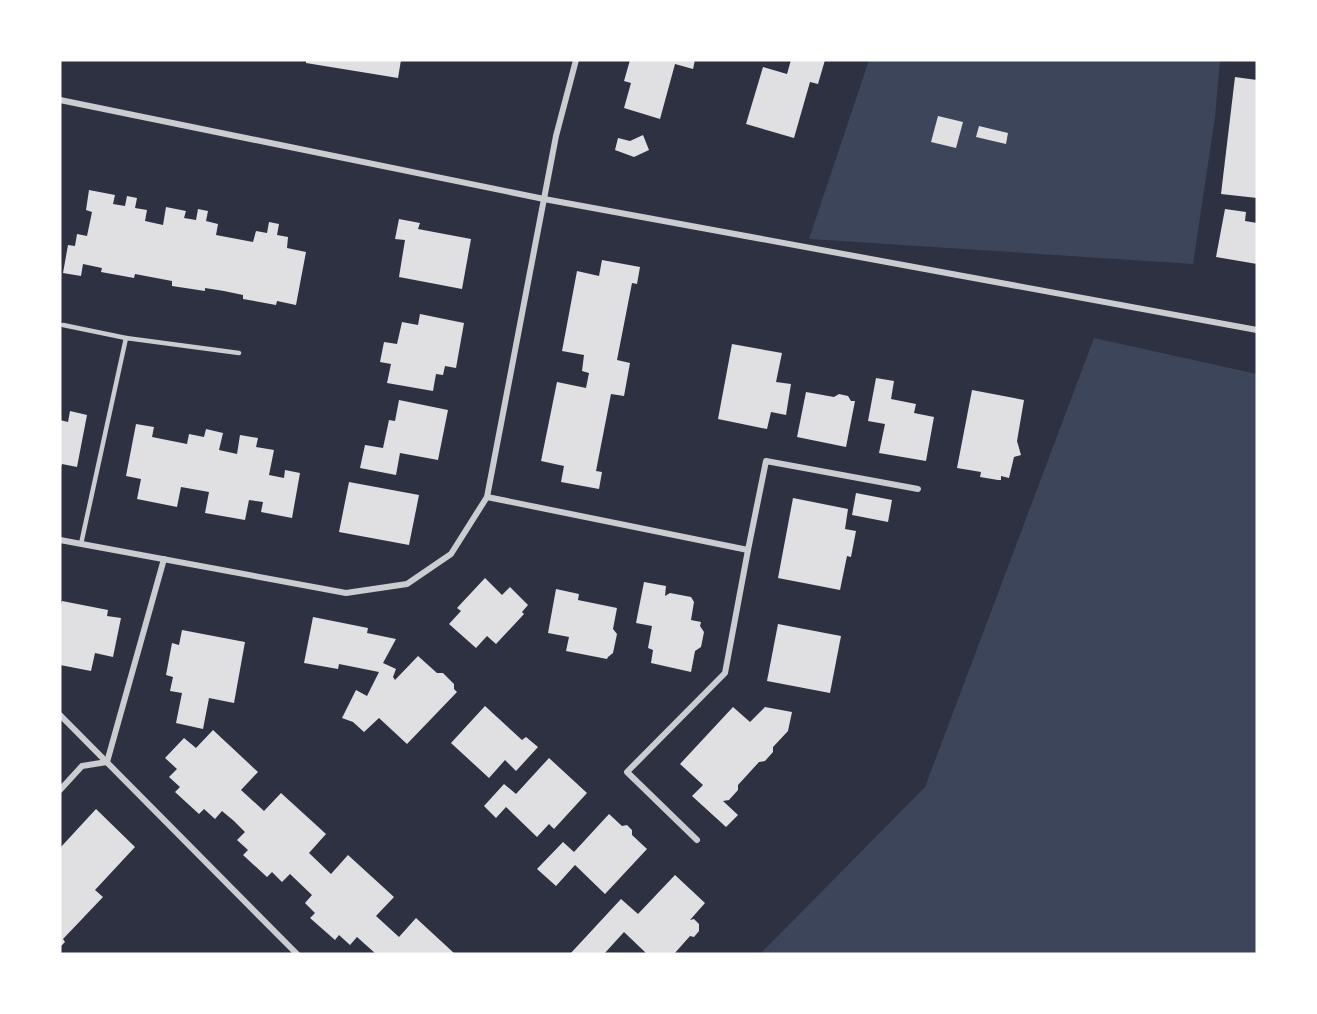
<svg xmlns="http://www.w3.org/2000/svg" width="1317" height="1014" font-family="'Golos Text',sans-serif">
<style>
.green{fill:#3c4559}
.building{fill:#e0e0e3}
.lines{fill:none;stroke-linecap:round;stroke-linejoin:round}
.service{stroke:#caccd0;stroke-width:4.5}
.minor{stroke:#caccd0;stroke-width:6}
</style>
<rect width="100%" height="100%" fill="#2d3142"/>
<g class="green">
<path d="M 869,60 L 1220,60 L 1215,117 L 1193,264 L 809,239 Z"/>
<path d="M 1094,338 L 1257,374 L 1256,954 L 760,954 L 925,787 Z"/>
</g>
<g class="building">
<path d="M 306,60 L 401,60 L 398,78 L 306,63 Z"/>
<path d="M 630,60 L 695,60 L 693,69 L 675,64 L 660,119 L 624,108 L 631,83 L 624,81 Z"/>
<path d="M 791,60 L 825,60 L 818,84 L 810,82 L 794,138 L 746,124 L 763,67 L 787,74 Z"/>
<path d="M 1235,77 L 1257,80 L 1257,198 L 1221,194 Z"/>
<path d="M 938,116 L 963,122 L 956,148 L 931,142 Z"/>
<path d="M 979,126 L 1008,133 L 1006,144 L 976,137 Z"/>
<path d="M 643,135 L 649,150 L 634,157 L 615,150 L 618,138 L 630,141 Z"/>
<path d="M 89,190 L 115,195 L 113,204 L 125,206 L 127,196 L 137,198 L 135,208 L 147,210 L 145,221 L 163,225 L 166,207 L 186,211 L 184,218 L 196,220 L 198,209 L 208,211 L 206,221 L 218,224 L 216,235 L 253,242 L 256,231 L 267,233 L 269,222 L 279,224 L 277,235 L 288,237 L 287,248 L 306,252 L 296,305 L 277,301 L 276,305 L 243,299 L 243,295 L 224,291 L 205,288 L 205,291 L 172,286 L 172,281 L 135,274 L 134,278 L 101,272 L 102,268 L 83,264 L 81,276 L 63,273 L 68,245 L 75,246 L 77,234 L 87,236 L 92,212 L 86,210 Z"/>
<path d="M 1225,209 L 1246,212 L 1245,221 L 1257,223 L 1257,264 L 1216,257 Z"/>
<path d="M 399,219 L 420,223 L 418,229 L 471,239 L 462,289 L 399,277 L 405,240 L 395,239 Z"/>
<path d="M 602,260 L 640,267 L 637,284 L 632,283 L 617,360 L 630,363 L 624,396 L 611,394 L 596,471 L 602,472 L 599,489 L 561,482 L 564,466 L 541,461 L 557,382 L 586,388 L 589,373 L 582,371 L 584,355 L 562,351 L 577,271 L 599,276 Z"/>
<path d="M 420,314 L 464,323 L 456,368 L 445,366 L 443,375 L 436,374 L 433,391 L 387,383 L 391,364 L 380,362 L 384,342 L 397,344 L 402,322 L 418,325 Z"/>
<path d="M 732,344 L 782,353 L 776,382 L 791,384 L 786,415 L 771,412 L 767,429 L 718,419 Z"/>
<path d="M 876,378 L 894,381 L 891,399 L 916,404 L 914,413 L 934,417 L 926,461 L 879,453 L 885,424 L 868,421 Z"/>
<path d="M 972,390 L 1024,400 L 1017,441 L 1021,455 L 1014,457 L 1009,478 L 1001,476 L 1001,480 L 998,480 L 980,477 L 981,472 L 957,468 Z"/>
<path d="M 806,392 L 834,397 L 839,394 L 848,396 L 851,401 L 855,401 L 846,447 L 797,437 Z"/>
<path d="M 399,400 L 448,410 L 438,460 L 400,453 L 396,475 L 360,468 L 365,445 L 383,448 L 389,420 L 395,421 Z"/>
<path d="M 70,411 L 87,415 L 77,467 L 62,464 L 60,469 L 60,420 L 68,422 Z"/>
<path d="M 136,424 L 154,427 L 152,437 L 187,444 L 189,434 L 204,437 L 206,429 L 223,433 L 219,450 L 237,454 L 240,435 L 258,438 L 256,447 L 274,450 L 269,475 L 284,478 L 285,470 L 300,473 L 292,518 L 261,512 L 263,502 L 249,500 L 245,520 L 205,513 L 209,492 L 181,487 L 177,507 L 137,499 L 141,479 L 126,476 Z"/>
<path d="M 349,482 L 419,495 L 409,545 L 339,532 Z"/>
<path d="M 856,493 L 892,500 L 888,522 L 852,515 Z"/>
<path d="M 793,498 L 848,509 L 845,529 L 856,531 L 851,557 L 847,556 L 840,590 L 778,578 Z"/>
<path d="M 485,578 L 502,595 L 510,587 L 528,605 L 522,612 L 524,614 L 496,644 L 487,636 L 476,648 L 449,624 L 461,611 L 457,608 Z"/>
<path d="M 644,582 L 666,586 L 665,596 L 670,593 L 691,597 L 694,602 L 691,620 L 701,622 L 700,626 L 704,632 L 701,647 L 695,651 L 691,672 L 651,663 L 653,650 L 648,648 L 652,626 L 636,623 Z"/>
<path d="M 556,589 L 579,594 L 578,600 L 617,608 L 613,629 L 617,634 L 613,653 L 608,657 L 607,659 L 566,651 L 569,637 L 548,633 Z"/>
<path d="M 62,601 L 108,610 L 107,616 L 121,618 L 113,657 L 95,653 L 91,671 L 60,665 L 60,607 Z"/>
<path d="M 313,617 L 368,628 L 367,633 L 396,639 L 383,663 L 396,669 L 393,677 L 395,680 L 418,656 L 437,673 L 443,673 L 454,684 L 454,689 L 457,692 L 407,744 L 379,718 L 364,732 L 353,722 L 342,718 L 356,690 L 367,696 L 379,672 L 339,664 L 338,669 L 304,663 Z"/>
<path d="M 778,624 L 841,636 L 830,693 L 767,681 Z"/>
<path d="M 182,630 L 245,642 L 234,703 L 209,698 L 203,729 L 176,723 L 182,693 L 170,691 L 173,677 L 166,675 L 172,643 L 179,645 Z"/>
<path d="M 485,706 L 522,740 L 526,737 L 538,747 L 516,771 L 505,760 L 489,778 L 451,743 Z"/>
<path d="M 733,707 L 750,722 L 765,707 L 792,712 L 788,731 L 773,747 L 773,752 L 765,761 L 759,762 L 738,785 L 738,790 L 729,800 L 723,801 L 738,815 L 726,827 L 692,796 L 703,785 L 680,764 Z"/>
<path d="M 213,730 L 258,772 L 241,790 L 264,811 L 281,793 L 326,834 L 309,853 L 331,874 L 348,855 L 394,897 L 376,916 L 399,937 L 416,918 L 455,954 L 376,954 L 357,937 L 350,945 L 339,935 L 335,940 L 310,918 L 315,913 L 305,903 L 312,895 L 290,874 L 282,882 L 272,872 L 267,877 L 243,855 L 248,850 L 237,840 L 245,832 L 234,821 L 222,811 L 215,819 L 204,809 L 199,814 L 175,792 L 180,787 L 169,777 L 177,769 L 165,758 L 184,738 L 196,748 Z"/>
<path d="M 549,758 L 587,793 L 554,829 L 549,824 L 537,837 L 506,807 L 496,818 L 484,806 L 504,784 L 516,794 Z"/>
<path d="M 96,809 L 135,847 L 95,890 L 103,897 L 63,939 L 65,942 L 60,947 L 60,848 Z"/>
<path d="M 609,814 L 622,826 L 627,825 L 632,830 L 632,835 L 647,849 L 605,894 L 575,865 L 556,886 L 537,869 L 563,842 L 574,852 Z"/>
<path d="M 675,875 L 705,903 L 690,920 L 694,919 L 699,924 L 699,931 L 694,937 L 690,936 L 674,954 L 647,954 L 624,932 L 604,954 L 570,954 L 621,899 L 638,914 Z"/>
</g>
<g class="lines">
<g class="service">
<path d="M 63,325 L 126,338"/>
<path d="M 81,544 L 126,338 L 239,353"/>
</g>
<g class="minor">
<path d="M 60,100 L 544,199 L 1257,330"/>
<path d="M 487,497 L 748,550 L 766,461 L 918,489"/>
<path d="M 60,540 L 346,593 L 407,584 L 451,554 L 487,497 L 556,136 L 576,60"/>
<path d="M 60,715 L 297,954"/>
<path d="M 60,790 L 82,766 L 107,762 L 164,559"/>
<path d="M 697,840 L 627,772 L 725,673 L 748,550"/>
</g>
</g>
<rect width="1317" height="1014" fill="none" stroke="#ffffff" stroke-width="123"/>
</svg>
